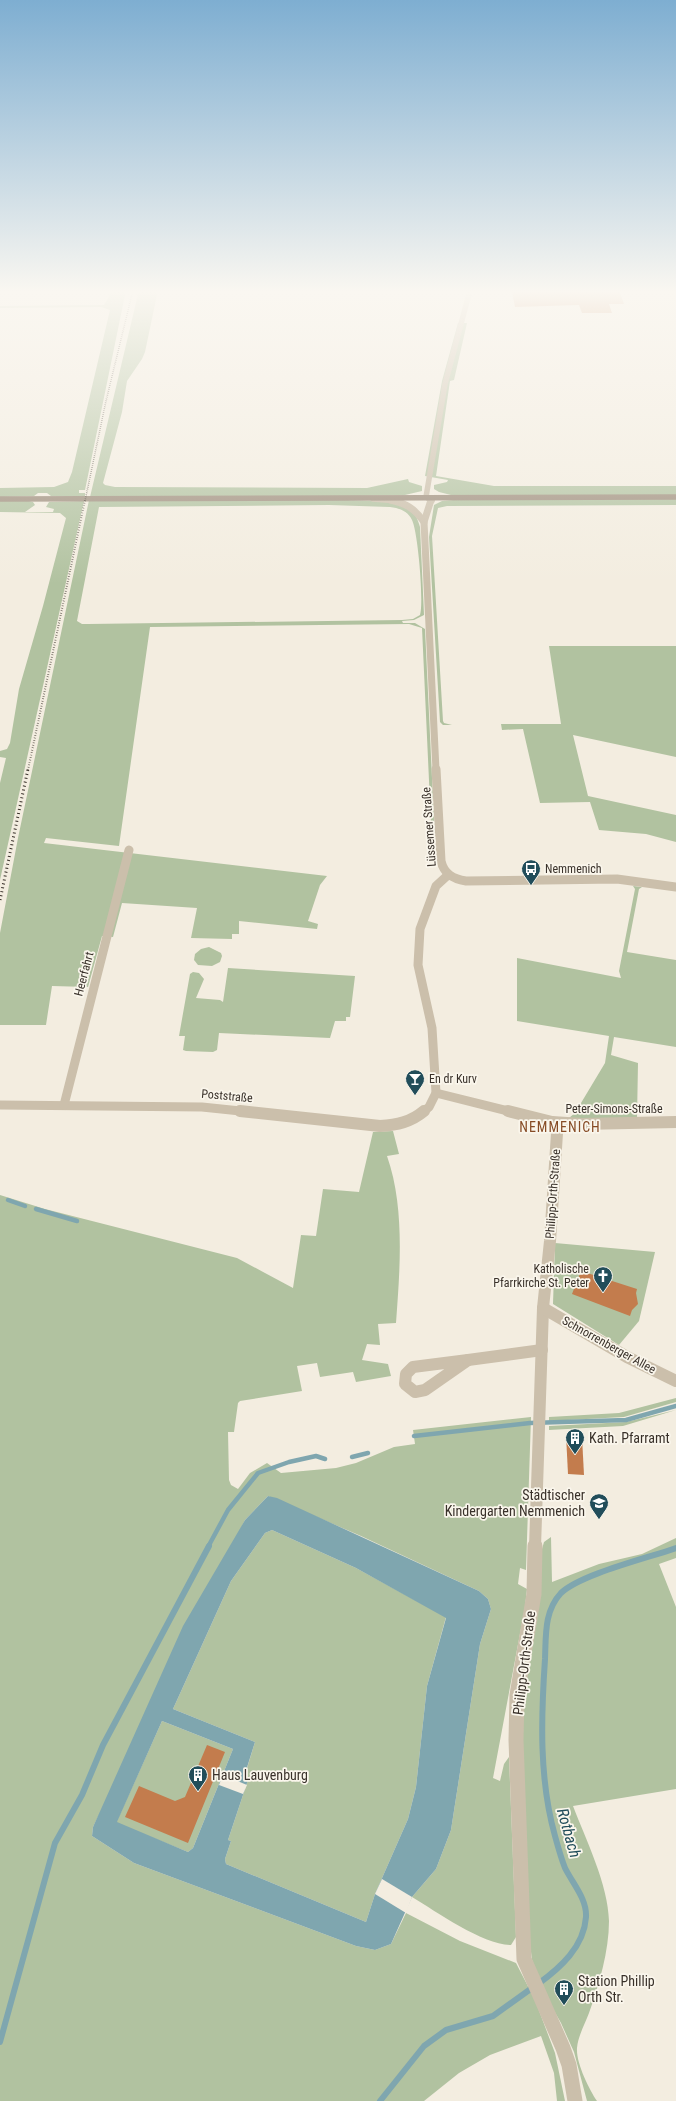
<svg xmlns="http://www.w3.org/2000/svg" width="676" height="2101" font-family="'Roboto Condensed',sans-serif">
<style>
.green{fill:#b1c2a0;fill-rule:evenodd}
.water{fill:#7fa6af;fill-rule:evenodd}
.pier{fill:#f3ede0}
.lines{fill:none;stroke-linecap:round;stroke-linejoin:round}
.stream-far1{stroke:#7fa6af;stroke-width:4.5}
.stream{stroke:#7fa6af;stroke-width:6}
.building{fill:#c37c4d}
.street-far4{stroke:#cbbfab;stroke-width:5.5}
.street-far3{stroke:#cbbfab;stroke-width:7}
.street-far2{stroke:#cbbfab;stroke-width:9}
.street-far1{stroke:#cbbfab;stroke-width:12}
.street{stroke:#cbbfab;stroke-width:15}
.secondary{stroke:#9e8e7d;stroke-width:5.5}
.rail-far2{stroke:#39312a;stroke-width:1.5;stroke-dasharray:0.5 1.5;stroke-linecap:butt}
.rail-far1{stroke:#39312a;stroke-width:2;stroke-dasharray:0.5 2;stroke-linecap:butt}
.rail{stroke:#39312a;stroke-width:3;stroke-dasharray:1 3;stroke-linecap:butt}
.labels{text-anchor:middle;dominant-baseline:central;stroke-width:3.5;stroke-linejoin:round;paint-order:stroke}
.street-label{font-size:12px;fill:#39312a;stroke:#faf6ec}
.poi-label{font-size:12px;fill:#39312a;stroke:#faf6ec;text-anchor:start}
.quarter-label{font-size:14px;letter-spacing:1px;fill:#864b25;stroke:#faf6ec}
.near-poi-label{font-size:14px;fill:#39312a;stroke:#faf6ec;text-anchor:start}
.near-street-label{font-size:14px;fill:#39312a;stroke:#faf6ec}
.near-water-label{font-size:16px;font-style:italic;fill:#214d5a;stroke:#faf6ec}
</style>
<rect width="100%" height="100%" fill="#f3ede0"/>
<g class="green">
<path d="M 113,290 L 126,290 L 85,490 L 79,490 L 79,493 L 85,493 L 85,497 L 51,496 L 47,493 L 38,493 L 34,496 L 0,497 L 0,488 L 54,487 L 68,482 L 72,472 L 110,310 L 101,307 L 0,308 L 0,306 L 104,305 Z"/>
<path d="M 139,290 L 158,290 L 145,352 L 142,359 L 127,381 L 122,412 L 103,483 L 105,485 L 115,487 L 367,488 L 408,479 L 409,482 L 422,486 L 422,491 L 405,495 L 357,496 L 90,497 Z"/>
<path d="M 458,323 L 467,323 L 454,380 L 450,381 L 436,476 L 494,486 L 676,486 L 676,495 L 451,495 L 439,492 L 434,489 L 434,485 L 447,482 L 448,480 L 425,476 L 442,381 Z"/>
<path d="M 676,498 L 676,505 L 447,506 L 438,508 L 432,536 L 443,721 L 444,723 L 452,725 L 443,725 L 440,722 L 429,537 L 434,505 L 442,501 L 453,500 Z"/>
<path d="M 89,500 L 348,500 C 361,501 400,500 409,508 C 415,512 418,520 420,527 L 424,615 L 414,620 L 402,621 L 403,623 L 415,623 L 425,629 L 435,842 L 434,853 L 430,854 L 432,846 L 422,628 L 409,624 L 150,627 L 119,846 L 46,838 L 44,843 L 327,876 L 320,885 L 308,921 L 318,924 L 317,929 L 239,921 L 239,934 L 232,934 L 232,939 L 191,938 L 197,908 L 122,903 L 113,937 L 102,936 L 88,987 L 52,986 L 46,1025 L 0,1025 L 0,933 L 18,838 ZM 329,505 L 390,507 C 399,508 408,511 412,520 C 418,532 424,603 420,615 L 413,619 L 402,620 L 88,624 L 82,624 L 77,621 L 99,507 Z"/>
<path d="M 0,501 L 29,501 L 33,502 L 35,505 L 25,512 L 53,512 L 54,509 L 46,507 L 49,502 L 84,501 L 0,880 L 0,783 L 6,758 L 0,757 L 0,751 L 7,749 L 10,743 L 19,689 L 43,606 L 66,518 L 60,513 L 0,512 Z"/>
<path d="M 549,646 L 676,646 L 676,757 L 573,735 L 588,796 L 676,815 L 676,842 L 646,834 L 599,830 L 590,802 L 540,803 L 523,729 L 502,730 L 501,724 L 561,724 Z"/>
<path d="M 633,886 L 642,887 L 639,889 L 627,952 L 676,960 L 676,1047 L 614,1037 L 611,1055 L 638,1063 L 637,1118 L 569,1118 L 575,1113 L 605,1063 L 609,1036 L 517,1021 L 517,958 L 621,978 L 619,971 L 635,889 Z"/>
<path d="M 209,947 L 221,953 L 222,956 L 220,962 L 212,966 L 198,965 L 194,960 L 195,954 L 201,949 Z"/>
<path d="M 228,968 L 355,976 L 350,1017 L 346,1017 L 346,1021 L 335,1021 L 330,1038 L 219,1033 L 217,1050 L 213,1052 L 186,1051 L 183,1050 L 185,1036 L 179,1036 L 190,974 L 193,972 L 199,973 L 204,979 L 196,998 L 220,1000 L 223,1002 Z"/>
<path d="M 393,1131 L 399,1154 L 387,1156 C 405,1207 400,1269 396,1323 L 378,1324 L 380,1345 L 367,1344 L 362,1360 L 388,1364 L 391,1376 L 356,1382 L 353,1372 L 320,1377 L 317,1363 L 297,1366 L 302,1391 L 240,1401 L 238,1403 L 234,1432 L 228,1432 L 229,1480 L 231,1485 L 238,1489 L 250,1473 L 267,1463 L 281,1473 L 336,1468 L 356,1463 L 394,1447 L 415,1444 L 413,1430 L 531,1417 L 526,1570 L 520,1568 L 518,1584 L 527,1589 L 525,1607 L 493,1778 L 500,1781 L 504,1764 L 509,1757 L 516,1937 L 511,1945 C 483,1945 437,1912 412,1897 L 436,1869 L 451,1830 L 480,1644 L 491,1609 L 488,1599 L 479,1591 L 361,1536 L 268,1496 L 245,1520 L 93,1827 L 92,1836 L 134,1863 L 356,1946 L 375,1950 L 391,1944 L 406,1913 L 460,1941 L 516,1963 L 535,2000 L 555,2053 L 565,2101 L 557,2101 L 554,2073 L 541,2036 L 490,2055 L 459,2073 L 424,2101 L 0,2101 L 0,1195 L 45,1209 L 237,1258 L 293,1288 L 301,1235 L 316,1236 L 323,1189 L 359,1192 L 373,1132 Z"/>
<path d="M 555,1243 L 655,1252 L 639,1321 L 619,1345 L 553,1304 Z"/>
<path d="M 676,1398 L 676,1402 L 624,1417 L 549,1421 L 549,1417 L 619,1413 Z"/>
<path d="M 676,1410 L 623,1426 L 549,1430 L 549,1426 L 626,1422 Z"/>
<path d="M 272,1530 L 356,1568 L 446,1617 L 427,1686 L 416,1787 L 408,1819 L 375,1894 L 366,1922 L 226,1864 L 225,1859 L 231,1841 L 228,1840 L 248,1780 L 244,1778 L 255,1742 L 173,1709 L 231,1581 L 265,1533 Z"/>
<path d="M 551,1537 L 552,1582 L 599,1564 L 642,1554 L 676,1538 L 676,1558 L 659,1564 L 676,1607 L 676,1789 L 573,1806 C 586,1840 608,1884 609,1921 C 609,1951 599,1985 589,2013 C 585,2024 578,2036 577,2048 C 576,2063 589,2089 597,2101 L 587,2101 L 574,2052 L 561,2023 L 545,1995 L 532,1960 L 530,1944 L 522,1748 L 524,1695 L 542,1549 L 544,1542 Z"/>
<path d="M 162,1721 L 233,1749 L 193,1848 L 188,1852 L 116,1823 Z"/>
</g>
<path class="water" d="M 268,1496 L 277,1498 L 479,1591 L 488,1599 L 491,1609 L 480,1644 L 451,1830 L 436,1869 L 412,1897 L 391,1944 L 375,1950 L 356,1946 L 134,1863 L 92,1836 L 93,1827 L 183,1626 L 245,1520 ZM 272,1530 L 356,1568 L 446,1618 L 427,1686 L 416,1787 L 408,1819 L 375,1894 L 366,1922 L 226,1864 L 225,1859 L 231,1841 L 228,1840 L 248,1780 L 244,1777 L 255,1742 L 173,1709 L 231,1581 L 265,1533 ZM 162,1721 L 233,1749 L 193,1848 L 188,1852 L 117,1822 Z"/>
<g class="pier">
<path d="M 223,1775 L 247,1785 L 243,1794 L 219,1785 Z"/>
<path d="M 382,1879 L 412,1897 L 406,1913 L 375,1894 Z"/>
</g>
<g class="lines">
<g class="stream-far1">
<path d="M 8,1200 L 25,1206"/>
<path d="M 36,1209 L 77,1221"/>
<path d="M 414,1436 L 530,1423 L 626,1420 L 676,1406"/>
<path d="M 352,1457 L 368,1453"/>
<path d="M 208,1547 L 228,1510 L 258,1473 L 289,1462 L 316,1456 L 325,1459"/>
</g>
<g class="stream">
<path d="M 538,1984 C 560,1968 584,1947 586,1917 C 587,1899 573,1884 565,1868 C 561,1858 558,1847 555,1836 C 539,1779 541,1718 545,1659 C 546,1636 544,1611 561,1593 C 581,1574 648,1558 676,1548"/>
<path d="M 0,2042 L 55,1843 L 82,1795 L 103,1745 L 209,1546"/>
<path d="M 380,2101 L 424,2046 L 446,2030 L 493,2016 L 532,1988"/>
</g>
</g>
<g class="building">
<path d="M 518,290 L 619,290 L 624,304 L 609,304 L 612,313 L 582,313 L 579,305 L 515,307 L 512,292 L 519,292 Z"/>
<path d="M 581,1271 L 637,1289 L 636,1293 L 638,1304 L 632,1310 L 630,1316 L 572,1294 Z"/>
<path d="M 566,1435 L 582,1437 L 584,1475 L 568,1474 Z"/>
<path d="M 207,1745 L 225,1752 L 188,1843 L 125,1817 L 139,1786 L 175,1801 L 185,1797 Z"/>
</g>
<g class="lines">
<g class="street-far4">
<path d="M 426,497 L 432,501"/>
<path d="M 426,497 L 445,384 L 470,290"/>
<path d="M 373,499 L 397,501"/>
</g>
<g class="street-far3">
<path d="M 390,500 C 406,503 415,509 424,522"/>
<path d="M 431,500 L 424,522 L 436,770"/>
</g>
<g class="street-far2">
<path d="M 436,769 L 441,861 C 444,874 453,879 466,881 L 617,879 L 676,887"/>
<path d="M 436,1093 L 512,1112"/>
<path d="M 0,1105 L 202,1107 L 250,1112"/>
<path d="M 64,1105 L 129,850"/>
<path d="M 423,1112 L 429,1107 L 436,1093 L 432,1028 L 418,965 L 420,929 L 436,886 L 448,875"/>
</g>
<g class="street-far1">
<path d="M 240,1111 L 380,1126 C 397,1125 411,1122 424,1111"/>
<path d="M 508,1111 L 552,1122 L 557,1133 L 550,1241 L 543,1308 L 535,1547"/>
<path d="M 552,1122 L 582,1124 L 676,1122"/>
<path d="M 543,1308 L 627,1357 L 676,1381"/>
<path d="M 468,1360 L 425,1390 L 415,1392 L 405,1384 L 406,1374 L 413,1367 Z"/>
<path d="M 468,1360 L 542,1350"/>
</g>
<path class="street" d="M 535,1546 L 534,1594 L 517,1695 L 516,1740 L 524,1959 L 563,2048 L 569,2065 L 575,2101"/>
<path class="secondary" d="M 0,499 L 676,497"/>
<path class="rail-far2" d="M 85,501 L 106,401 L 133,290"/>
<path class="rail-far1" d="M 28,770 L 85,500"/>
<path class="rail" d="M 0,900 L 28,769"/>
</g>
<linearGradient id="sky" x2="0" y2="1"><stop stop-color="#7eaed1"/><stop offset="0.5" stop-color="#faf7f1"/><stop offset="1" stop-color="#faf7f1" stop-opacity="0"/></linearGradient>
<rect width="676" height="584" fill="url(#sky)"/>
<defs>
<g id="bus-pin" transform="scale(1)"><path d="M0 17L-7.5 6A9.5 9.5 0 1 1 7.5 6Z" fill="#214d5a" stroke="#faf6ec"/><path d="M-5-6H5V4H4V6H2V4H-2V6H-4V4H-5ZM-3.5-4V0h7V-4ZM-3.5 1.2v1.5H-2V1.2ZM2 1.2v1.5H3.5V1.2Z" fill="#fff"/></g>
<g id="bar-pin" transform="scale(1)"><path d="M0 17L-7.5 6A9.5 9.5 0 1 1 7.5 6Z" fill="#214d5a" stroke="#faf6ec"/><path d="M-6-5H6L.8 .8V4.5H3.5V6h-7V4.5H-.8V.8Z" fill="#fff"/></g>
<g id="church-pin" transform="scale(1)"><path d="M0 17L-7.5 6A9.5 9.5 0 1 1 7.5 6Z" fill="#214d5a" stroke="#faf6ec"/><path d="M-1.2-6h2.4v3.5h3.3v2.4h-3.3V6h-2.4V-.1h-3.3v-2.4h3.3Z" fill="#fff"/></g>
<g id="building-pin" transform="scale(1)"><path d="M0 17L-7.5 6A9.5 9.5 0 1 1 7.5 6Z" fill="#214d5a" stroke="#faf6ec"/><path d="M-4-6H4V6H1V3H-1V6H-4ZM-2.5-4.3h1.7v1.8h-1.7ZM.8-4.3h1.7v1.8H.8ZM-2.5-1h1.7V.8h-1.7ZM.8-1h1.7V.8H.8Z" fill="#fff"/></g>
<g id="school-pin" transform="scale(1)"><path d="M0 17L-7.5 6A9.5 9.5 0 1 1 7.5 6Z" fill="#214d5a" stroke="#faf6ec"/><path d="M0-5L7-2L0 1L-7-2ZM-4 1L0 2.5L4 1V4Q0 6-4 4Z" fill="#fff"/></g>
</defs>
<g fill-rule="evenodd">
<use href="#bus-pin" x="531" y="869"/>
<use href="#bar-pin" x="415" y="1079"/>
<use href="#church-pin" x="603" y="1276"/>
<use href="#building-pin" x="575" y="1438"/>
<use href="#school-pin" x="599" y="1503"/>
<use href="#building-pin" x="198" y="1775"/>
<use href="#building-pin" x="564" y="1989"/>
</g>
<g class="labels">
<g class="street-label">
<text transform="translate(429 827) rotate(-94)">Lüssemer Straße</text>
<text transform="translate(84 974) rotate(-75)">Heerfahrt</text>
<text transform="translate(227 1096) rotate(5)">Poststraße</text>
<text x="614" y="1109">Peter-Simons-Straße</text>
<text transform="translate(553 1194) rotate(-86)">Philipp-Orth-Straße</text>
<text transform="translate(609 1345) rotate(29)">Schnorrenberger Allee</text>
</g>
<g class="poi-label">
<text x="545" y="869">Nemmenich</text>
<text x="429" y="1079">En dr Kurv</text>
<text x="589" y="1269" text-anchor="end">Katholische<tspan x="589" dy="14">Pfarrkirche St. Peter</tspan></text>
</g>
<g class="quarter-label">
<text x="560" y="1127">NEMMENICH</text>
</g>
<g class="near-poi-label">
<text x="589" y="1438">Kath. Pfarramt</text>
<text x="585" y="1495" text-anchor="end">Städtischer<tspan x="585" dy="16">Kindergarten Nemmenich</tspan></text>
<text x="212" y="1775">Haus Lauvenburg</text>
<text x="578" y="1981">Station Phillip<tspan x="578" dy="16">Orth Str.</tspan></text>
</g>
<g class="near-street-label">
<text transform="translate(524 1663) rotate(-83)">Philipp-Orth-Straße</text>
</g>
<g class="near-water-label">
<text transform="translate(569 1833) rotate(74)">Rotbach</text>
</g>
</g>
</svg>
